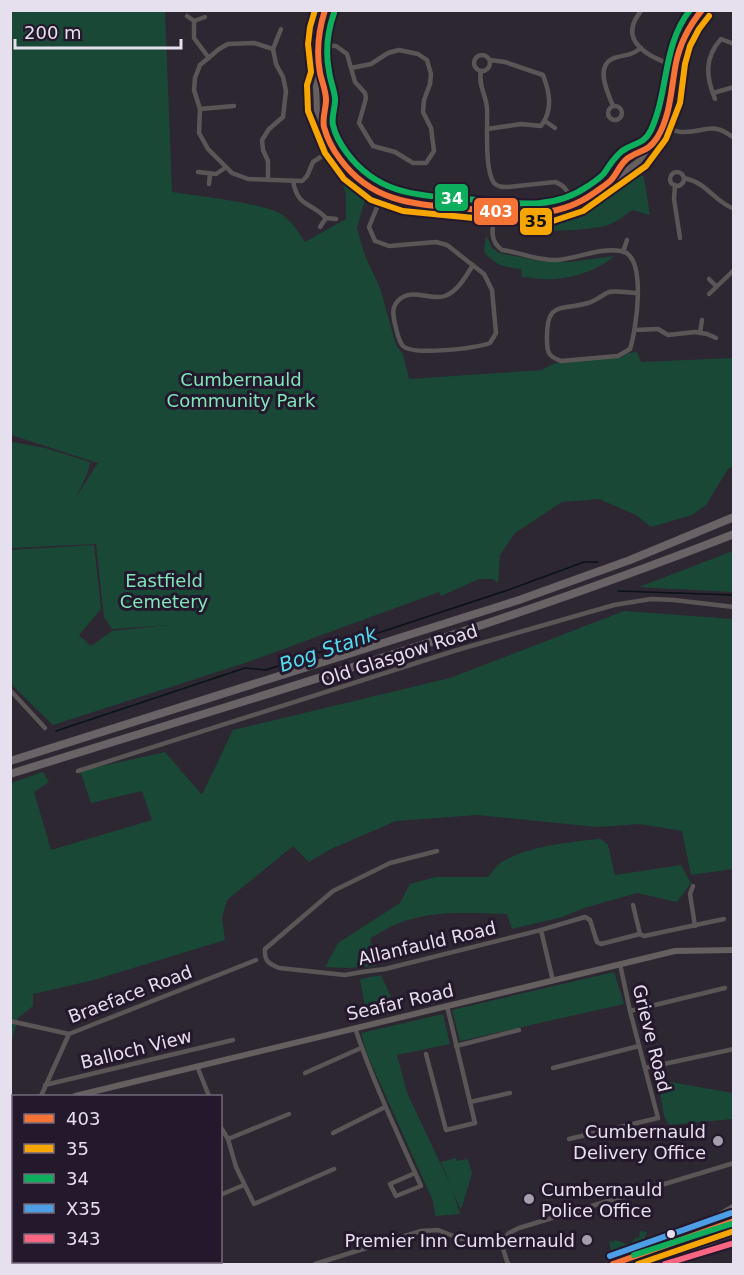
<svg xmlns="http://www.w3.org/2000/svg" width="744" height="1275" font-family="'DejaVu Sans',sans-serif">
<style>
.green{fill:#1a4836}
.lines{fill:none;stroke-linecap:round;stroke-linejoin:round}
.stream{stroke:#091316;stroke-width:1.5}
.street{stroke:#5a5656;stroke-width:4.5}
.secondary{stroke:#655f5f;stroke-width:6}
.primary{stroke:#645e5f;stroke-width:7}
.highway{stroke:#6a6365;stroke-width:8}
.bus-1-casing{stroke:#24182d;stroke-width:10}
.bus-2-casing{stroke:#24182d;stroke-width:10}
.bus-3-casing{stroke:#24182d;stroke-width:10}
.bus-4-casing{stroke:#24182d;stroke-width:10}
.bus-5-casing{stroke:#24182d;stroke-width:10}
.bus-1{stroke:#f57335;stroke-width:6}
.bus-2{stroke:#f7a600;stroke-width:6}
.bus-3{stroke:#0daf5c;stroke-width:6}
.bus-4{stroke:#4d9ee5;stroke-width:6}
.bus-5{stroke:#fa6682;stroke-width:6}
.poi-dot{fill:#a59fac;stroke:#24182d;stroke-width:2}
.bus-dot{fill:#e6dfed;stroke:#24182d;stroke-width:2}
.labels{text-anchor:middle;dominant-baseline:central;stroke-width:6;stroke-linejoin:round;paint-order:stroke}
.park-label{font-size:18px;fill:#7fe8b8;stroke:#24182d}
.street-label{font-size:18px;fill:#e6dfed;stroke:#24182d}
.poi-label{font-size:18px;fill:#e6dfed;stroke:#24182d;text-anchor:end}
.water-label{font-size:20px;font-style:italic;fill:#51dcef;stroke:#24182d}
.line-badge{stroke:#24182d;stroke-width:2}
.badge-label{font-size:16px;text-anchor:middle;font-weight:bold;fill:#fff}
.pale-badge-label{font-size:16px;text-anchor:middle;font-weight:bold;fill:#111}
</style>
<rect width="100%" height="100%" fill="#2d2732"/>
<g class="green">
<path d="M 11,11 L 165,11 L 172,192 C 196,196 268,203 284,216 C 292,222 299,233 305,242 L 346,219 L 346,194 L 342,183 L 342,176 L 366,196 L 357,228 L 365,256 L 380,288 L 396,345 L 403,354 L 409,379 L 542,370 L 555,363 L 620,358 L 628,353 L 637,352 L 641,362 L 733,358 L 733,467 L 728,469 L 706,505 L 692,515 L 651,527 L 636,515 L 599,499 L 562,502 L 515,533 L 500,555 L 498,583 L 493,579 L 479,579 L 441,596 L 439,592 L 248,662 L 53,725 L 13,686 L 11,680 L 11,550 L 94,545 L 101,609 L 79,635 L 91,646 L 112,631 L 168,625 L 112,629 L 104,617 L 96,544 L 11,548 L 10,443 L 12,442 L 45,448 L 90,462 L 88,472 L 76,497 L 98,463 L 11,435 Z"/>
<path d="M 637,170 L 640,171 L 644,178 L 650,215 L 632,210 C 625,215 617,222 608,225 C 590,231 530,234 515,223 L 516,221 C 578,225 592,205 637,170 Z"/>
<path d="M 486,235 L 492,248 L 499,253 L 545,262 L 570,262 L 614,256 C 596,272 566,281 542,279 C 535,279 529,277 522,277 L 521,269 C 502,266 498,267 484,252 Z"/>
<path d="M 733,551 L 733,592 L 639,587 Z"/>
<path d="M 624,611 L 733,619 L 733,869 L 691,875 L 682,831 L 640,824 L 597,827 L 477,815 L 396,821 L 331,849 L 309,862 L 293,846 L 227,900 L 222,918 L 225,940 L 94,980 L 33,994 L 33,1006 L 18,1018 L 11,1043 L 11,783 L 43,772 L 49,782 L 34,792 L 51,850 L 152,820 L 142,791 L 91,803 L 80,771 L 165,752 L 202,795 L 233,730 L 450,678 Z"/>
<path d="M 601,839 L 608,845 L 615,875 L 681,865 L 691,883 L 677,902 L 637,893 L 584,908 L 562,917 L 512,929 L 507,914 C 456,913 414,908 370,939 L 376,966 L 347,968 L 325,967 L 338,943 L 400,903 L 410,884 L 436,877 L 488,877 C 491,874 494,869 497,866 C 518,847 574,841 601,839 Z"/>
<path d="M 614,972 L 624,1004 L 460,1041 L 452,1010 Z"/>
<path d="M 381,975 L 392,999 L 365,1006 L 360,979 Z"/>
<path d="M 443,1014 L 450,1044 L 397,1055 L 407,1093 L 452,1188 L 441,1162 L 456,1158 L 457,1161 L 468,1159 L 472,1173 L 462,1207 L 460,1208 L 453,1191 L 460,1214 L 435,1216 L 433,1201 L 367,1054 L 361,1033 Z"/>
<path d="M 658,1080 L 733,1093 L 733,1119 L 669,1125 L 664,1116 Z"/>
<path d="M 640,1231 L 647,1232 L 641,1247 L 613,1260 L 609,1241 L 613,1242 L 615,1240 L 630,1245 L 635,1238 L 639,1238 Z"/>
</g>
<g class="lines">
<g class="stream">
<path d="M 618,591 L 734,595"/>
<path d="M 56,731 L 245,668 L 266,670 L 508,590 L 584,562 L 598,562"/>
</g>
<g class="street">
<path d="M 642,10 C 615,41 650,58 676,66"/>
<path d="M 187,16 L 194,21 L 194,38 L 209,58"/>
<path d="M 194,21 L 205,17"/>
<path d="M 317,45 L 336,46 L 347,54 L 355,82 L 365,93 L 366,98 L 359,123 L 373,146 L 395,152 L 413,163 L 426,163 L 434,151 L 431,128 L 423,112 L 424,100 L 430,84 L 431,74 L 427,60 L 418,54 L 399,50 L 388,53 L 371,64 L 351,68"/>
<path d="M 273,49 L 281,29"/>
<circle cx="482" cy="63" r="8"/>
<path d="M 481,72 C 478,85 486,95 487,108 C 488,126 484,169 494,183 C 498,187 502,187 507,187 L 555,182 C 567,186 569,194 572,206"/>
<path d="M 713,93 L 734,87"/>
<path d="M 715,99 C 706,77 704,58 721,39 L 734,44"/>
<circle cx="615" cy="113" r="7"/>
<path d="M 613,106 C 608,93 594,66 614,58 C 626,54 629,57 641,48"/>
<path d="M 200,109 L 234,106"/>
<path d="M 545,121 L 555,128"/>
<path d="M 663,126 C 669,128 676,132 682,132 C 705,133 711,120 734,138"/>
<path d="M 487,129 L 521,124 L 541,126 C 553,110 550,93 543,75 L 505,62 L 490,60"/>
<circle cx="677" cy="179" r="7"/>
<path d="M 198,172 L 216,174 L 225,168"/>
<path d="M 684,178 C 708,183 712,200 734,209"/>
<path d="M 268,179 L 268,161 L 263,150 L 262,140 L 269,129 L 283,117 L 286,91 L 283,77 L 276,64 L 273,49 L 254,43 L 228,44 L 219,49 L 200,65 L 195,78 L 194,90 L 200,109 L 199,133 L 208,149 L 232,173 L 248,179 L 302,181 L 307,176 L 313,162 L 333,149"/>
<path d="M 293,181 C 298,208 310,201 326,218 L 336,219"/>
<path d="M 209,184 L 210,174"/>
<path d="M 675,185 L 674,199 L 680,238"/>
<path d="M 382,195 L 369,227 L 375,241 L 389,246 L 436,242 L 447,245 L 484,274 L 492,290 L 496,333 L 490,343 C 476,348 413,356 403,346 C 398,341 397,331 395,324 C 393,315 391,306 400,299 C 413,288 431,301 445,296 C 458,291 466,276 473,265"/>
<path d="M 495,211 C 493,226 488,240 502,250 C 520,252 538,261 556,260 C 577,259 600,247 621,251 C 648,255 636,331 630,349 L 618,356 L 561,361 C 549,357 547,353 547,340 C 546,300 561,311 588,303 C 596,301 602,295 609,292 C 617,290 629,293 637,293"/>
<path d="M 320,227 L 326,218"/>
<path d="M 623,252 L 627,240"/>
<path d="M 709,279 L 716,286"/>
<path d="M 709,294 L 734,270"/>
<path d="M 635,330 L 658,329 L 668,335 L 695,332 L 707,334 L 716,338"/>
<path d="M 700,333 L 702,320"/>
<path d="M 10,690 L 45,728"/>
<path d="M 78,771 L 457,650 L 614,605 L 651,599 L 674,600 L 734,607"/>
<path d="M 437,851 L 390,863 L 333,891 L 265,949 C 264,961 269,964 279,968 L 345,975 L 362,972 L 385,969 L 541,930 L 553,981"/>
<path d="M 693,886 L 690,894 L 695,926"/>
<path d="M 633,905 L 640,934"/>
<path d="M 541,930 L 585,917 L 590,920 L 597,942 L 601,944 L 640,934 L 644,936 L 724,919"/>
<path d="M 630,1011 L 725,988"/>
<path d="M 10,1021 L 69,1034 L 256,960"/>
<path d="M 355,1028 C 373,1082 398,1134 421,1186 L 396,1196 L 390,1184 L 415,1173"/>
<path d="M 456,1046 L 519,1030"/>
<path d="M 426,1054 L 446,1130 L 475,1123 L 447,1006"/>
<path d="M 197,1066 L 209,1096"/>
<path d="M 553,1068 L 639,1046"/>
<path d="M 645,1068 L 734,1049"/>
<path d="M 305,1073 L 361,1048"/>
<path d="M 45,1085 L 233,1040"/>
<path d="M 41,1096 L 69,1034"/>
<path d="M 470,1102 L 510,1093"/>
<path d="M 220,1126 L 228,1139 L 236,1167 L 254,1204 L 334,1169"/>
<path d="M 333,1133 L 385,1107"/>
<path d="M 228,1139 L 289,1114"/>
<path d="M 569,1139 L 658,1118 L 630,1011 L 620,964"/>
<path d="M 220,1195 L 244,1185"/>
<path d="M 501,1243 L 509,1233 L 519,1228 L 734,1163"/>
<path d="M 315,1264 L 421,1231 L 438,1230 L 461,1239 L 482,1237 L 501,1243 L 508,1264"/>
</g>
<g class="secondary">
<path d="M 320,73 L 316,86 L 317,110 L 333,149 L 350,172 L 376,192 L 393,199 L 418,204 L 505,212 L 550,213 L 579,203 L 626,171 L 639,161 L 658,136 L 671,101 L 676,62 L 682,43 L 691,24 L 702,10"/>
<path d="M 323,125 L 326,99 L 320,73 L 317,45 L 319,29 L 325,10"/>
<path d="M 612,178 L 629,157 L 647,150"/>
<path d="M 75,1096 L 675,951 L 734,950"/>
<path d="M 10,1112 L 14,1111"/>
</g>
<g class="primary">
<path d="M 685,1236 L 734,1207"/>
<path d="M 686,1252 L 734,1244"/>
<path d="M 613,1264 L 734,1221"/>
<path d="M 637,1264 L 734,1233"/>
</g>
<g class="highway">
<path d="M 10,761 L 519,600 L 630,560 L 734,517"/>
<path d="M 10,774 C 253,698 497,627 734,534"/>
</g>
<g class="bus-1-casing">
<g id="bus-1">
<path d="M 325,10 C 318,32 316,51 320,73 C 322,82 326,91 326,100 C 326,109 322,118 324,127 C 327,138 333,150 340,159 C 376,208 425,204 480,210 C 522,214 558,219 594,193 C 599,189 608,184 612,179 C 618,172 620,164 628,158 C 641,149 647,153 657,138 C 671,115 671,88 676,63 C 680,43 689,26 702,10"/>
<path d="M 613,1264 L 734,1221"/>
</g>
</g>
<g class="bus-2-casing">
<g id="bus-2">
<path d="M 315,10 L 310,27 L 308,44 L 311,72 L 307,85 L 308,111 L 325,153 L 344,179 L 371,200 L 403,211 L 504,221 L 550,222 L 583,211 L 646,166 L 666,139 L 680,103 L 685,64 L 690,46 L 699,29 L 709,16"/>
<path d="M 638,1264 L 734,1231"/>
</g>
</g>
<g class="bus-3-casing">
<g id="bus-3">
<path d="M 334,13 C 327,33 325,50 329,71 C 330,80 334,89 335,98 C 336,106 331,116 333,125 C 335,134 341,145 347,153 C 381,199 426,195 478,200 C 517,204 554,210 588,186 C 594,182 602,177 605,172 C 610,164 615,157 622,151 C 634,142 643,146 651,130 C 669,91 662,46 690,10"/>
<path d="M 634,1255 L 731,1224"/>
</g>
</g>
<g class="bus-4-casing">
<path id="bus-4" d="M 610,1256 L 731,1213"/>
</g>
<g class="bus-5-casing">
<path id="bus-5" d="M 665,1264 L 734,1243"/>
</g>
<use href="#bus-1" class="bus-1"/>
<use href="#bus-2" class="bus-2"/>
<use href="#bus-3" class="bus-3"/>
<use href="#bus-4" class="bus-4"/>
<use href="#bus-5" class="bus-5"/>
</g>
<g class="poi-dot">
<circle cx="718" cy="1141" r="6"/>
<circle cx="529" cy="1199" r="6"/>
<circle cx="587" cy="1240" r="6"/>
</g>
<circle class="bus-dot" cx="671" cy="1234" r="5"/>
<g class="labels">
<g class="park-label">
<text x="241" y="379">Cumbernauld<tspan x="241" dy="21">Community Park</tspan></text>
<text x="164" y="580">Eastfield<tspan x="164" dy="21">Cemetery</tspan></text>
</g>
<g class="street-label">
<text transform="translate(399 655) rotate(-18)">Old Glasgow Road</text>
<text transform="translate(427 943) rotate(-13)">Allanfauld Road</text>
<text transform="translate(130 994) rotate(-21)">Braeface Road</text>
<text transform="translate(400 1002) rotate(-13)">Seafar Road</text>
<text transform="translate(652 1038) rotate(76)">Grieve Road</text>
<text transform="translate(136 1049) rotate(-14)">Balloch View</text>
</g>
<g class="poi-label">
<text x="706" y="1131">Cumbernauld<tspan x="706" dy="21">Delivery Office</tspan></text>
<text x="541" y="1189" text-anchor="start">Cumbernauld<tspan x="541" dy="21">Police Office</tspan></text>
<text x="575" y="1240">Premier Inn Cumbernauld</text>
</g>
<g class="water-label">
<text transform="translate(328 649) rotate(-19)">Bog Stank</text>
</g>
</g>
<g class="line-badge">
<rect x="434" y="183" width="35" height="29" rx="6" fill="#0daf5c"/>
<rect x="473" y="197" width="46" height="29" rx="6" fill="#f57335"/>
<rect x="519" y="207" width="34" height="29" rx="6" fill="#f7a600"/>
</g>
<g class="badge-label">
<text x="452" y="204">34</text>
<text x="496" y="217">403</text>
</g>
<g class="pale-badge-label">
<text x="536" y="227">35</text>
</g>
<rect width="744" height="1275" fill="none" stroke="#e6dfed" stroke-width="24"/>
<rect x="12" y="1095" width="210" height="168" fill="#24182d" stroke="#72687a" stroke-width="1.5"/>
<rect x="24" y="1114" width="30" height="9" fill="#f57335" stroke="#72687a" stroke-width="1.5"/>
<text x="66" y="1125" font-size="18" fill="#e6dfed">403</text>
<rect x="24" y="1144" width="30" height="9" fill="#f7a600" stroke="#72687a" stroke-width="1.5"/>
<text x="66" y="1155" font-size="18" fill="#e6dfed">35</text>
<rect x="24" y="1174" width="30" height="9" fill="#0daf5c" stroke="#72687a" stroke-width="1.5"/>
<text x="66" y="1185" font-size="18" fill="#e6dfed">34</text>
<rect x="24" y="1204" width="30" height="9" fill="#4d9ee5" stroke="#72687a" stroke-width="1.5"/>
<text x="66" y="1215" font-size="18" fill="#e6dfed">X35</text>
<rect x="24" y="1234" width="30" height="9" fill="#fa6682" stroke="#72687a" stroke-width="1.5"/>
<text x="66" y="1245" font-size="18" fill="#e6dfed">343</text>
<path d="M15 39v9h166v-9" fill="none" stroke="#e6dfed" stroke-width="3"/>
<text x="24" y="39" font-size="18" fill="#e6dfed" stroke="#24182d" stroke-width="4.5" paint-order="stroke">200 m</text>
</svg>
